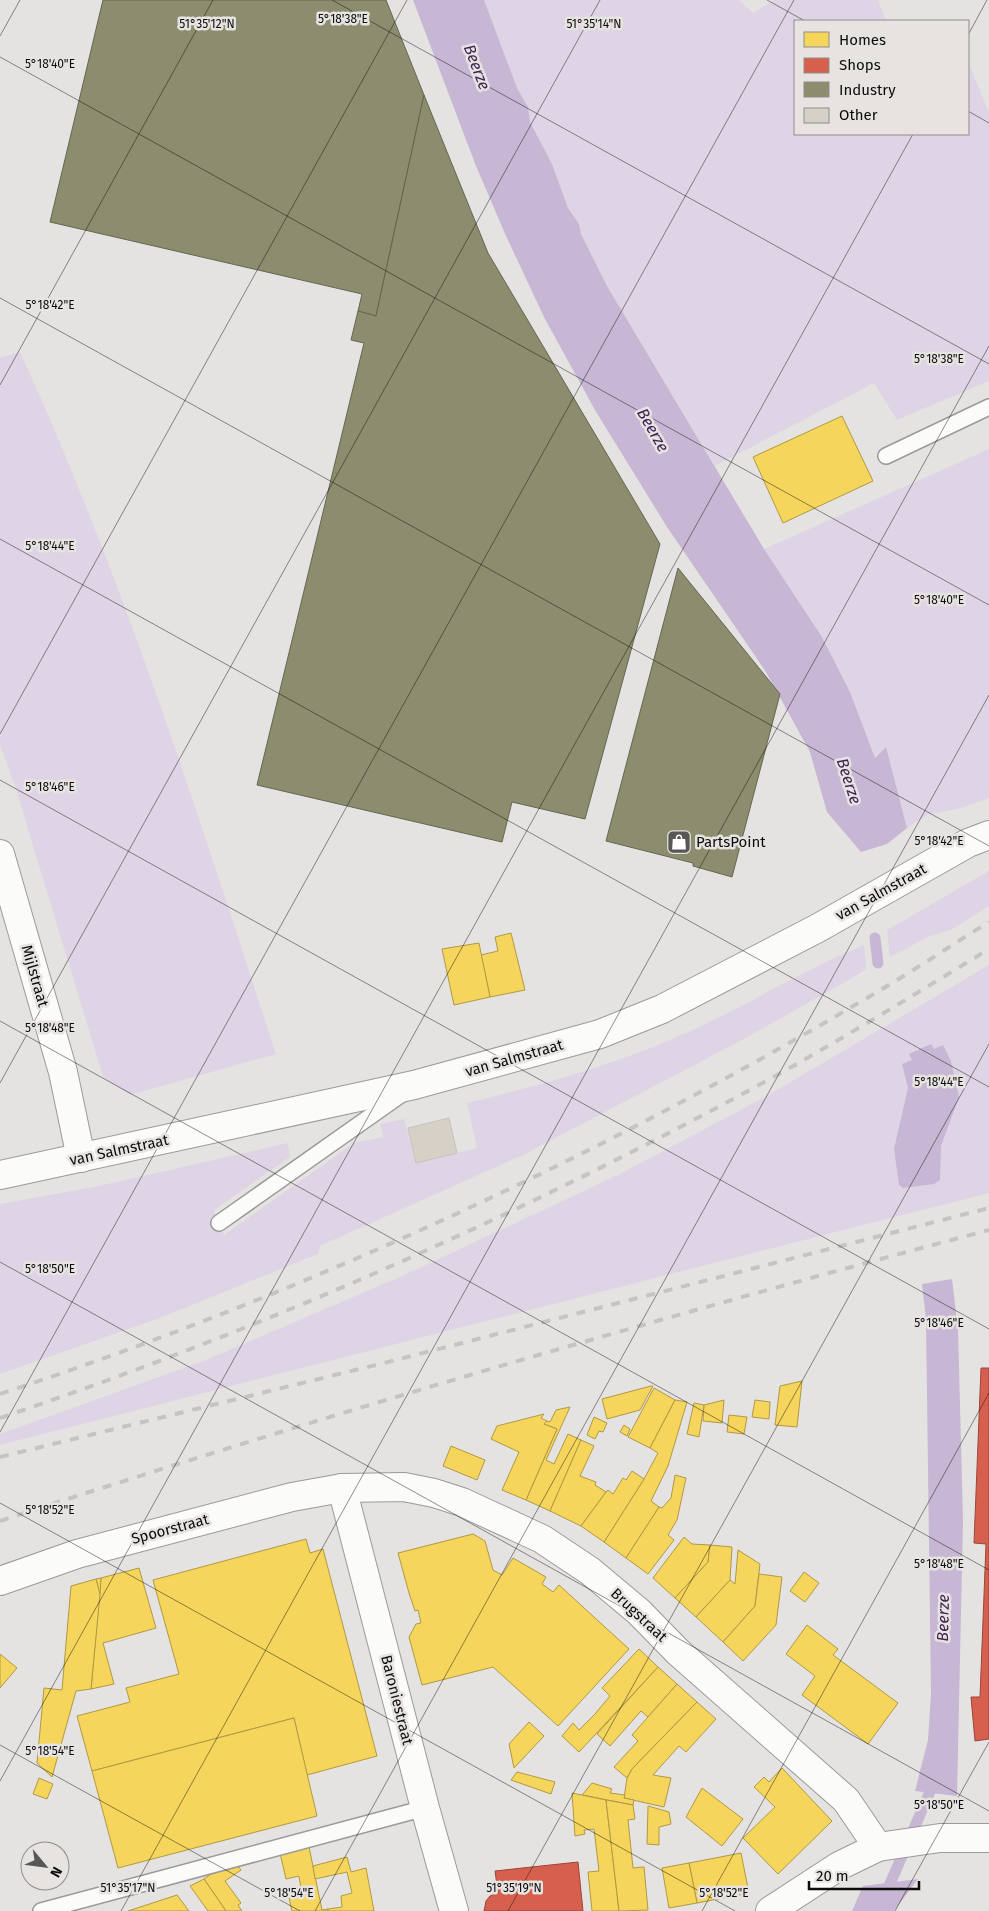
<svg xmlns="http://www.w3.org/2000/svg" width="989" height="1911" font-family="'Fira Sans',sans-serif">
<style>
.green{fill:#dfd4e5}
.water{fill:#c7b6d4}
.homes{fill:#f6d55c;stroke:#b09944}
.shops{fill:#d6604d;stroke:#994739}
.industry{fill:#8c8c6e;stroke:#666650}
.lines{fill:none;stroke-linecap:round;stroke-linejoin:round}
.stream{stroke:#c7b6d4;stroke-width:11}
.building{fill:#d6d0c6;stroke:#c4c3c2}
.lane-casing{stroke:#9b9a98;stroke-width:18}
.street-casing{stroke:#9b9a98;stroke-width:30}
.secondary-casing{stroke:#9b9a98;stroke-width:30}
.lane{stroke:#fbfbfa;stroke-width:15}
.street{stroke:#fbfbfa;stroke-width:28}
.secondary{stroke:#fbfbfa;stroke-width:28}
.rail{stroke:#c4c4c2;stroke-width:4;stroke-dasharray:9 9;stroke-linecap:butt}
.ticks{fill:none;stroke:#0c0c0b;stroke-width:1;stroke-opacity:0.45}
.labels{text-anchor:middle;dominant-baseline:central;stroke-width:5;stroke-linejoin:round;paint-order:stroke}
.poi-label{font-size:15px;fill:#0c0c0b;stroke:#e6e3e0;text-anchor:start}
.street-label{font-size:15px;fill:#0c0c0b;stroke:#e6e3e0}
.water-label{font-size:16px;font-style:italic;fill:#412256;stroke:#e6e3e0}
.ticks-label{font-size:12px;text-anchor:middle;fill:#0c0c0b;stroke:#e6e3e0;stroke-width:5;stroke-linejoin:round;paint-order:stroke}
</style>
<rect width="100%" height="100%" fill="#e5e3e1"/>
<g class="green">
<path d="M 484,0 L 739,0 L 753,13 L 774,0 L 878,0 L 886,21 L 795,21 L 795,134 L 968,134 L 968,61 L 989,113 L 989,381 L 897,420 L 874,383 L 715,466 L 607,286 L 581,234 L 579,224 L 568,208 L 552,164 L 530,122 L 528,107 L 517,88 Z"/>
<path d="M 20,352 C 124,579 199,817 276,1054 L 130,1095 L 103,1077 L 15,786 L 0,745 L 0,358 Z"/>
<path d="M 989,449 L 989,798 L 962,808 L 927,815 L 907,828 L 886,747 L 875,759 L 850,692 L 822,637 L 764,549 Z"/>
<path d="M 989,871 L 989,906 L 951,930 L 930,936 L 890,957 L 887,930 Z"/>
<path d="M 864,945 L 866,969 L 854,977 L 742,1040 L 525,1154 L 320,1246 L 318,1254 L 160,1318 L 0,1374 L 0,1204 L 99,1186 L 288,1143 L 290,1157 L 214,1210 L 224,1235 L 354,1143 L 383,1137 L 380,1124 L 404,1119 L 416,1162 L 477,1148 L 467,1103 C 537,1086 603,1068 670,1040 C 736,1012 797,973 864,945 Z"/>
<path d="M 989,965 L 989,1193 L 0,1445 L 0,1434 L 206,1360 L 402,1276 L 618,1175 L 765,1097 Z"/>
</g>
<g class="water">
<path d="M 413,0 L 484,0 L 517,88 L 528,107 L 530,122 L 552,164 L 568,208 L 579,224 L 581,234 L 607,286 L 764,549 L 822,637 L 850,692 L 875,758 L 886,747 L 907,828 L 887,844 L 861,852 L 827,812 L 810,752 L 766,672 L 667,527 L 595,410 L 545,319 L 506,236 L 476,166 Z"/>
<path d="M 931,1044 L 934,1049 L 943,1045 L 951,1061 L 959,1097 L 941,1146 L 940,1180 L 934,1184 L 903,1188 L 899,1185 L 894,1149 L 908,1088 L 902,1064 L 912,1060 L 909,1054 Z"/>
<path d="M 952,1279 L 958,1329 L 963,1521 L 957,1796 L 915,1791 L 928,1740 L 931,1694 L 926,1319 L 922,1284 Z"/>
<path d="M 918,1879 L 894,1911 L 852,1911 L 863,1886 Z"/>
</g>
<g class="homes">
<path d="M 842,416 L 873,481 L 783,523 L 753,457 Z"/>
<path d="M 511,933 L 525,990 L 490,997 L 481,955 L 498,951 L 495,937 Z"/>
<path d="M 479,943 L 490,997 L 454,1005 L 442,949 Z"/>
<path d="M 802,1381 L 797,1427 L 775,1425 L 780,1386 Z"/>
<path d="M 651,1386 L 653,1386 L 640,1410 L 607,1419 L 602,1399 Z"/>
<path d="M 654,1388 L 675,1400 L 650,1448 L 628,1437 Z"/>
<path d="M 675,1400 L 687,1402 L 668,1466 L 651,1501 L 659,1507 L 626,1558 L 604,1542 L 644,1479 L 658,1453 L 650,1448 Z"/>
<path d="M 724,1400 L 722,1423 L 703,1421 L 704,1405 Z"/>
<path d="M 755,1400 L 770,1402 L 769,1419 L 752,1417 Z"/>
<path d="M 694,1403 L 704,1405 L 699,1437 L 687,1434 Z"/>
<path d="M 570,1407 L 546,1460 L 554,1464 L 568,1434 L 581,1440 L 550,1511 L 526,1500 L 557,1429 L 544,1424 L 547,1421 L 550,1422 L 556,1410 Z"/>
<path d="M 544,1414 L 541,1418 L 547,1421 L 544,1424 L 557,1429 L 526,1500 L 502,1490 L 519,1452 L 491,1439 L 497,1426 Z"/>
<path d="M 729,1415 L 747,1417 L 744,1434 L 727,1432 Z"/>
<path d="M 594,1417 L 607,1423 L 603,1432 L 599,1431 L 595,1439 L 587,1435 Z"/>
<path d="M 624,1425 L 630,1429 L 627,1436 L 620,1432 Z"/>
<path d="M 581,1440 L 594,1446 L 580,1476 L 596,1482 L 595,1485 L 606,1492 L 581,1526 L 550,1511 Z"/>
<path d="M 451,1446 L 485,1460 L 477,1480 L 443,1466 Z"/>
<path d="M 632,1471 L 644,1479 L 604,1542 L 581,1526 L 606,1492 L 608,1490 L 613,1494 L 623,1478 L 626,1480 Z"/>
<path d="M 675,1475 L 686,1478 L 677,1520 L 668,1535 L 674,1540 L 648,1574 L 626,1558 L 659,1507 L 662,1508 L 671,1498 Z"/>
<path d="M 473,1534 L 485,1541 L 493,1570 L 502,1575 L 513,1558 L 546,1577 L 542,1584 L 553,1592 L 559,1585 L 629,1649 L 558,1726 L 493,1667 L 422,1685 L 409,1637 L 416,1624 L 421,1623 L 418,1610 L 415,1611 L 409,1593 L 398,1553 Z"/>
<path d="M 684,1537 L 692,1544 L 710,1545 L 708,1562 L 675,1598 L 653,1578 Z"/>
<path d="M 306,1539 L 310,1553 L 323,1549 L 377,1756 L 307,1775 L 294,1718 L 92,1771 L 77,1716 L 130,1702 L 126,1688 L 179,1674 L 153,1580 Z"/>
<path d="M 710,1545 L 732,1547 L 730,1580 L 696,1617 L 675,1598 L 708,1562 Z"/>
<path d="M 738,1550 L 760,1564 L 755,1606 L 723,1642 L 696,1617 L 730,1580 L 735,1584 Z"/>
<path d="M 139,1568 L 156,1628 L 103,1643 L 114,1684 L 91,1689 L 101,1578 Z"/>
<path d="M 804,1572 L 819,1583 L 805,1602 L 790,1591 Z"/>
<path d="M 759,1574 L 782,1577 L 776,1625 L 743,1661 L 723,1642 L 755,1606 Z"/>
<path d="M 101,1578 L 100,1594 L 96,1579 Z"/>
<path d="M 96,1579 L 100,1594 L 91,1689 L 76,1691 L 52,1777 L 37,1763 L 44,1688 L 62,1690 L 71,1586 Z"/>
<path d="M 807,1625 L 838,1649 L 833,1655 L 898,1703 L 868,1744 L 802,1695 L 815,1676 L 786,1654 Z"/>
<path d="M 639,1649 L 658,1667 L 579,1752 L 562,1736 L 573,1723 L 579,1730 L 595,1714 L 610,1696 L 602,1688 Z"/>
<path d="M 0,1654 L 17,1668 L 0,1688 Z"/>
<path d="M 658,1667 L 677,1684 L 648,1717 L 641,1711 L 610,1746 L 597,1734 Z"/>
<path d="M 677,1684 L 697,1702 L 632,1769 L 627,1778 L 614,1767 L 638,1741 L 632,1735 Z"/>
<path d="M 697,1702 L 716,1719 L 686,1752 L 679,1746 L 653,1775 L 671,1778 L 664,1807 L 624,1798 L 627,1778 L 632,1769 Z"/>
<path d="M 294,1718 L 317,1816 L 118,1868 L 92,1771 Z"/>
<path d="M 529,1722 L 544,1736 L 514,1768 L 509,1744 Z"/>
<path d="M 782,1768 L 832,1821 L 778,1874 L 743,1838 L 775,1807 L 754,1787 L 764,1777 L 769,1782 Z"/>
<path d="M 517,1772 L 555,1782 L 551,1794 L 511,1780 Z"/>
<path d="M 39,1778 L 53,1784 L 47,1799 L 33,1794 Z"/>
<path d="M 592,1783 L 612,1789 L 610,1793 L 625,1795 L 624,1798 L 634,1800 L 633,1805 L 582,1795 Z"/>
<path d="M 702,1788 L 743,1819 L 722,1846 L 686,1817 Z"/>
<path d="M 572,1793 L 606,1800 L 619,1911 L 592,1911 L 588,1872 L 599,1871 L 594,1829 L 584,1830 L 585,1834 L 575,1836 Z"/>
<path d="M 606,1800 L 633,1805 L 635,1819 L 628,1820 L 633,1868 L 644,1867 L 648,1910 L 619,1911 Z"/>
<path d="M 648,1806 L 669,1812 L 671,1824 L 659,1827 L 659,1845 L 647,1844 Z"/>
<path d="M 309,1847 L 322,1910 L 328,1909 L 328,1911 L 292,1911 L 289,1898 L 302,1895 L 299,1876 L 286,1879 L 280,1853 Z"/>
<path d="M 741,1853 L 749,1893 L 697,1903 L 689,1863 Z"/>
<path d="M 347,1857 L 351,1872 L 366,1868 L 374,1911 L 328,1911 L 328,1909 L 342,1907 L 341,1896 L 352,1893 L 347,1872 L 315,1879 L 313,1866 Z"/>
<path d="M 689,1863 L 697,1903 L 669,1908 L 662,1868 Z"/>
<path d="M 237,1865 L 241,1870 L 225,1881 L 241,1903 L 238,1905 L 242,1911 L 226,1911 L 204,1879 L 214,1872 Z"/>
<path d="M 204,1879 L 226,1911 L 208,1911 L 190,1886 Z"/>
<path d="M 177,1895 L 189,1911 L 128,1911 Z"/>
</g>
<g class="shops">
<path d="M 981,1368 L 989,1368 L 989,1739 L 975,1741 L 971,1697 L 980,1697 L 986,1544 L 974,1543 Z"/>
<path d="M 578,1862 L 583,1911 L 484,1911 L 486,1901 L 490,1896 L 498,1893 L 495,1871 Z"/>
</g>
<g class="industry">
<path d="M 103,0 L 386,0 L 424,95 L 376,316 L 358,311 L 362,294 L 50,222 Z"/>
<path d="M 424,95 L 488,253 L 660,544 L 585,819 L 512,802 L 502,842 L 257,785 L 364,343 L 351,340 L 358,311 L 376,316 Z"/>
<path d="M 678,568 L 780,694 L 732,877 L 693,866 L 693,863 L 606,841 Z"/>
</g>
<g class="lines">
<g class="stream">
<path d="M 875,938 L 878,963"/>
<path d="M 875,1911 L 886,1893 L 935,1780"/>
</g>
</g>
<path class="building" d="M 449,1118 L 457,1153 L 416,1163 L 408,1128 Z"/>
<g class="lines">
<g class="lane-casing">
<g id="lane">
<path d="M 886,456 L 989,407"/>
<path d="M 219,1223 L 402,1094"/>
<path d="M 41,1911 L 425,1808"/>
</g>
</g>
<g class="street-casing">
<g id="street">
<path d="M 342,1488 L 425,1808 L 454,1911"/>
<path d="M 0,1581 L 77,1554 L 292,1497 L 342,1488 L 404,1487 L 434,1493 L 462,1502 L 542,1539 L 590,1571 L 639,1612 L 678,1652 L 846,1800 L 878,1847"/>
</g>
</g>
<g class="secondary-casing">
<g id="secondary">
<path d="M 0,854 L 63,1072 L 81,1158"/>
<path d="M 0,1175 L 414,1085 L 600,1034 L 662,1009 L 818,928 L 968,843 L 989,835"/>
<path d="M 770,1911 L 839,1866 L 878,1847 L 940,1838 L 989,1838"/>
</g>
</g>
<use href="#lane" class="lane"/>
<use href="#street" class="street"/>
<use href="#secondary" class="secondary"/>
<g class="rail">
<path d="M 0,1394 C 307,1293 604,1155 882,989 C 918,968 953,944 989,922"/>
<path d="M 0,1418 C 261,1330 515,1218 757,1086 C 836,1043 912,996 989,949"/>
<path d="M 0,1457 L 384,1363 L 989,1208"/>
<path d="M 0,1521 C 327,1414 657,1318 989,1230"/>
</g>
</g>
<path class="ticks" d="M 332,0 L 989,364M 767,0 L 805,21M 968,35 L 987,0M 0,36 L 20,0M 0,57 L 989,605M 968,111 L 989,123M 0,298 L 989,846M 0,385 L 213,0M 0,539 L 989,1087M 0,734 L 407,0M 0,780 L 989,1329M 0,1021 L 989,1570M 0,1083 L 600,0M 0,1262 L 989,1811M 0,1432 L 794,0M 0,1503 L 735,1911M 0,1745 L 300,1911M 0,1781 L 913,134M 121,1911 L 989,346M 315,1911 L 989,695M 508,1911 L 989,1044M 702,1911 L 989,1393M 895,1911 L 989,1742"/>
<defs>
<g id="shop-square" transform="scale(1.25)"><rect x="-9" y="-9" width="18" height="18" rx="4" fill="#585756" stroke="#e6e3e0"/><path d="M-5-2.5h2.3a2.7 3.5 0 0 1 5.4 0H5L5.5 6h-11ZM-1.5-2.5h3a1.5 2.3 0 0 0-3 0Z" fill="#fff"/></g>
</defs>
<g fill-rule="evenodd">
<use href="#shop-square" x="679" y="842"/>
</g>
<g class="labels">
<g class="poi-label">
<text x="696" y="842">PartsPoint</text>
</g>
<g class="street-label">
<text transform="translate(881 892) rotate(-29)">van Salmstraat</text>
<text transform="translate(35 976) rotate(74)">Mijlstraat</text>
<text transform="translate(514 1058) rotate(-16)">van Salmstraat</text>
<text transform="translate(119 1150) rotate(-12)">van Salmstraat</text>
<text transform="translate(170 1529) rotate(-15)">Spoorstraat</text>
<text transform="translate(639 1615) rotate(43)">Brugstraat</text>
<text transform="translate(397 1700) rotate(76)">Baroniestraat</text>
</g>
<g class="water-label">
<text transform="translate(477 67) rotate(69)">Beerze</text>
<text transform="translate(653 430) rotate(60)">Beerze</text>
<text transform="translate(849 781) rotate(72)">Beerze</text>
<text transform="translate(943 1618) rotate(-89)">Beerze</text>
</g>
</g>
<g class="ticks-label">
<text x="343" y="23">5°18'38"E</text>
<text x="207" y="28">51°35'12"N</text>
<text x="594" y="28">51°35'14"N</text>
<text x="50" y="68">5°18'40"E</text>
<text x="50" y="309">5°18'42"E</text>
<text x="939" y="363">5°18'38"E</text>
<text x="50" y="550">5°18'44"E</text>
<text x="939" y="604">5°18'40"E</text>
<text x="50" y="791">5°18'46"E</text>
<text x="939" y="845">5°18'42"E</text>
<text x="50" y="1032">5°18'48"E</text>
<text x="939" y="1086">5°18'44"E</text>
<text x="50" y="1273">5°18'50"E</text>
<text x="939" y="1327">5°18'46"E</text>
<text x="50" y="1514">5°18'52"E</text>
<text x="939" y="1568">5°18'48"E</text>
<text x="50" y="1755">5°18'54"E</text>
<text x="939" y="1809">5°18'50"E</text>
<text x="128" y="1892">51°35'17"N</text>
<text x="514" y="1892">51°35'19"N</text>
<text x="289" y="1897">5°18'54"E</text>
<text x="724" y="1897">5°18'52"E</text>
</g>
<rect x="794" y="20" width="175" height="115" fill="#e6e3e0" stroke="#8f8d8b"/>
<rect x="804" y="32" width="25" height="15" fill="#f6d55c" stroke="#8f8d8b"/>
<text x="839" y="45" font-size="15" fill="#0c0c0b">Homes</text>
<rect x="804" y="58" width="25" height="15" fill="#d6604d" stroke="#8f8d8b"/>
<text x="839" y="70" font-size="15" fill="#0c0c0b">Shops</text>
<rect x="804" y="82" width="25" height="15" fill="#8c8c6e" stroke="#8f8d8b"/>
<text x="839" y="95" font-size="15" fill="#0c0c0b">Industry</text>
<rect x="804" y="108" width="25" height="15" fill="#d6d0c6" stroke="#8f8d8b"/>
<text x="839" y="120" font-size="15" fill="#0c0c0b">Other</text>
<g transform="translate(45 1866) rotate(119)"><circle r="24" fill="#e6e3e0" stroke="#8f8d8b"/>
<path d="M0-4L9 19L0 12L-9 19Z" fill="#585756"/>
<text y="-8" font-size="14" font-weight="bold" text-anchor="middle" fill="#0c0c0b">N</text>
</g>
<path d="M809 1881v8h110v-8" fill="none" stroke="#0c0c0b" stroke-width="2.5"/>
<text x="816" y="1881" font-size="15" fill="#0c0c0b" stroke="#e6e3e0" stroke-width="4" paint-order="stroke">20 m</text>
</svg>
